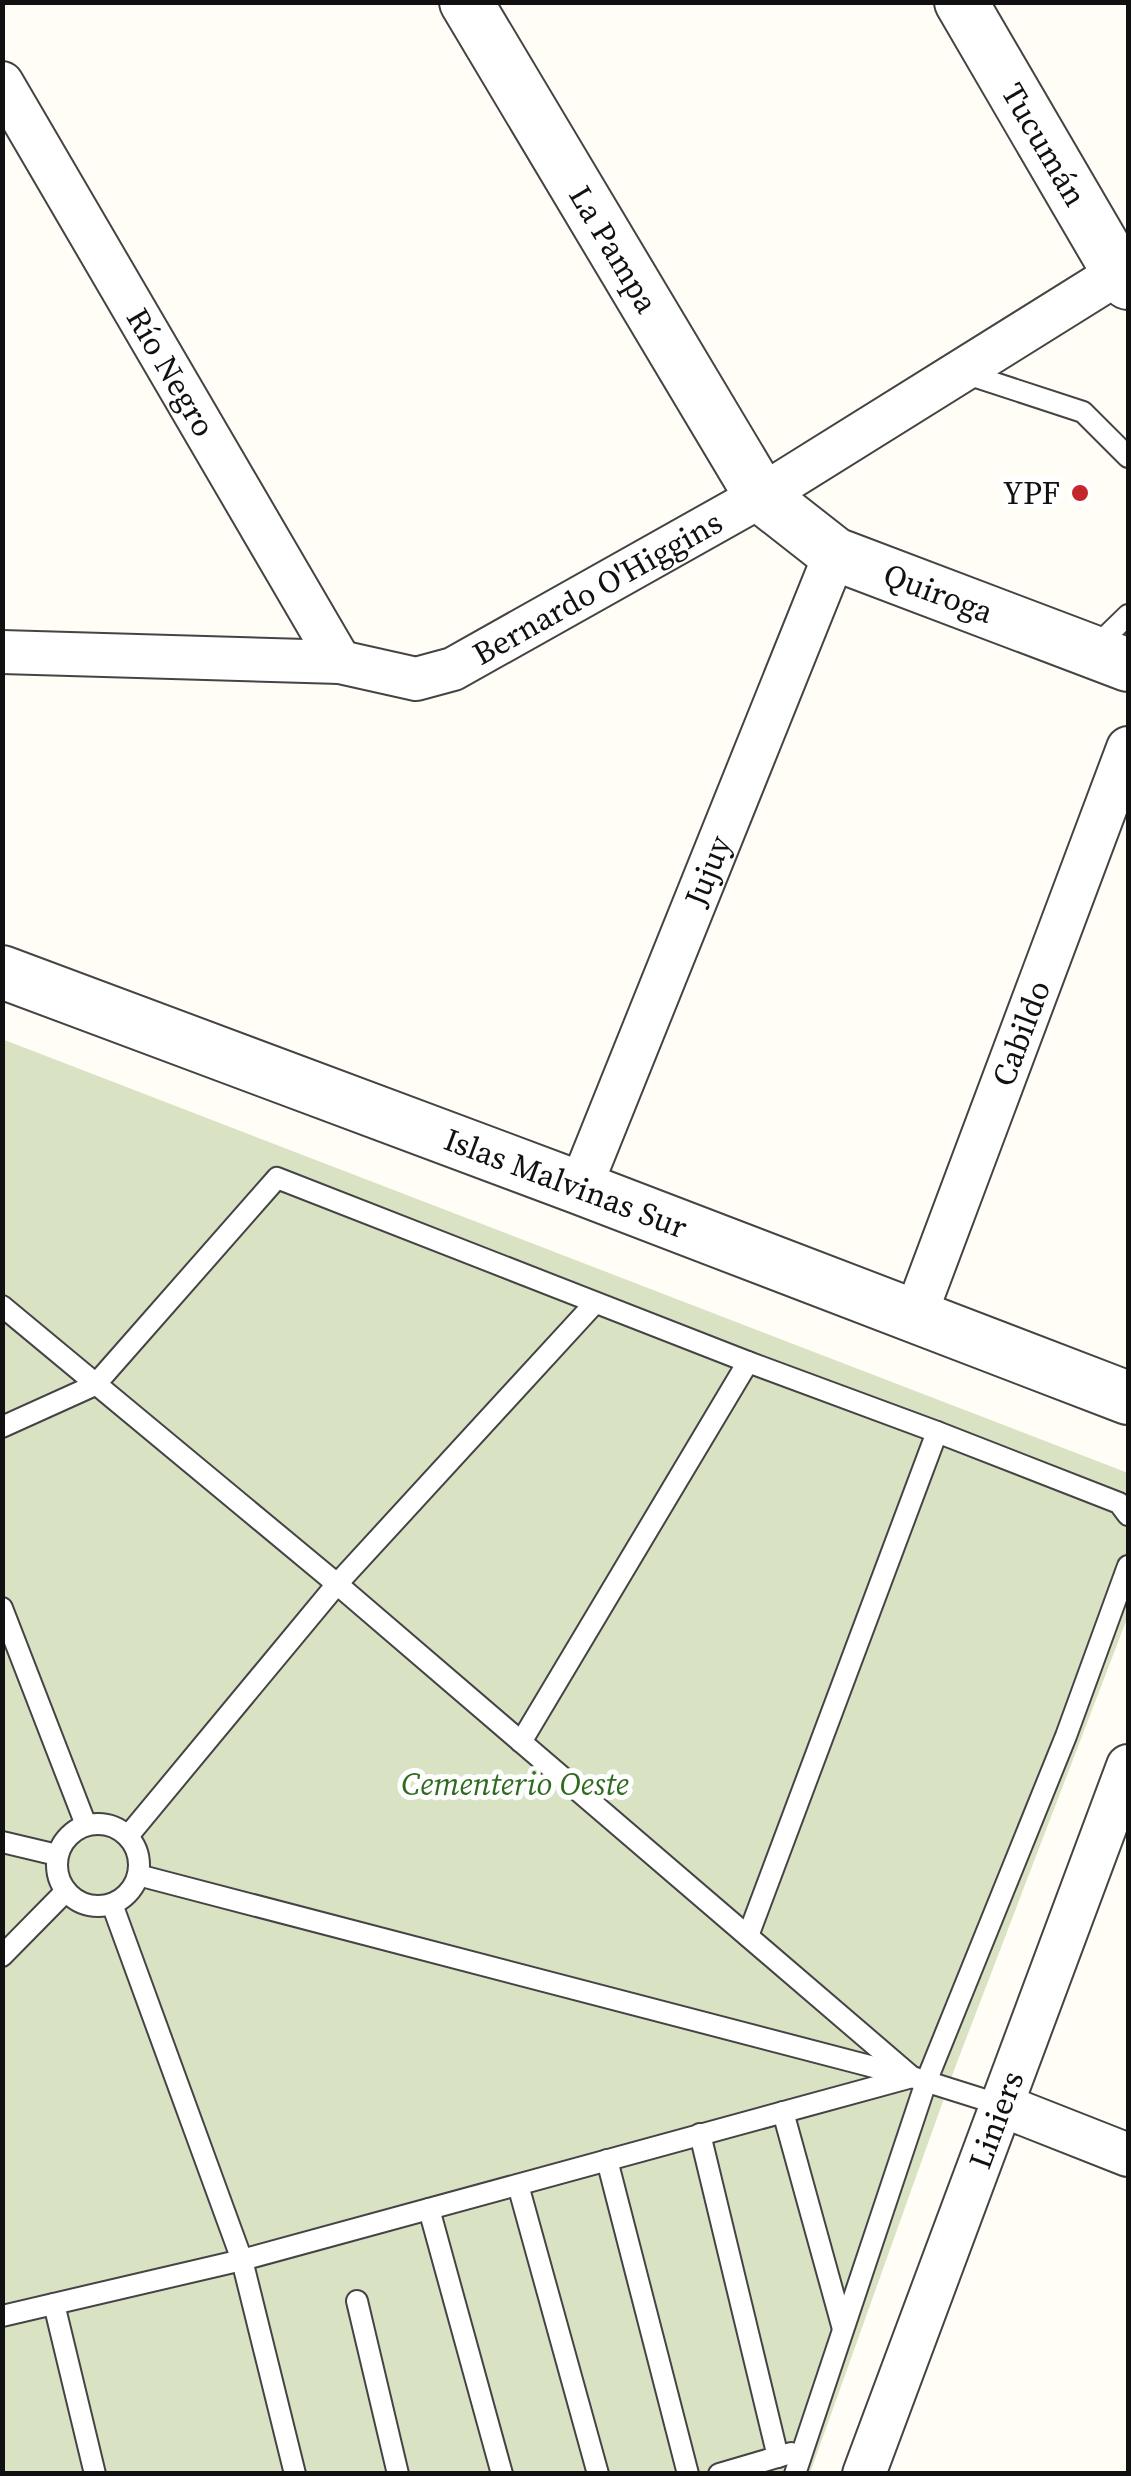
<svg xmlns="http://www.w3.org/2000/svg" width="1131" height="2476" font-family="'Source Serif 4',serif">
<style>
.cemetery{fill:#d9e3c4}
.lines{fill:none;stroke-linecap:round;stroke-linejoin:round}
.service-casing{stroke:#444;stroke-width:24}
.minor-casing{stroke:#444;stroke-width:46}
.tertiary-casing{stroke:#444;stroke-width:56}
.service{stroke:#fff;stroke-width:20}
.minor{stroke:#fff;stroke-width:42}
.tertiary{stroke:#fff;stroke-width:52}
.poi-dot{fill:#c4262e;stroke:#fff;stroke-width:4}
.labels{text-anchor:middle;dominant-baseline:central;stroke-width:10;stroke-linejoin:round;paint-order:stroke}
.street-label{font-size:32px;fill:#111;stroke:#fff}
.poi-label{font-size:32px;fill:#111;stroke:#fff;text-anchor:end}
.park-label{font-size:32px;font-style:italic;fill:#2f6b1f;stroke:#fff}
</style>
<rect width="100%" height="100%" fill="#fffdf5"/>
<path class="cemetery" d="M 2,1039 L 1128,1473 L 1128,1616 L 956,2065 L 810,2473 L 3,2473 Z"/>
<g class="lines">
<g class="service-casing">
<g id="service">
<path d="M 964,373 L 1083,412 L 1128,457"/>
<path d="M 1092,650 L 1128,615"/>
<path d="M 2,1306 L 337,1584 L 912,2077"/>
<path d="M 2,1427 L 95,1385 L 277,1178 L 748,1362 L 937,1432 L 1119,1503 L 1128,1515"/>
<path d="M 2,1608 L 86,1825"/>
<path d="M 521,1742 L 748,1362"/>
<circle cx="98" cy="1865" r="41"/>
<path d="M 128,1836 L 337,1584 L 595,1303"/>
<path d="M 2,1842 L 57,1855"/>
<path d="M 138,1875 L 912,2077 L 1001,2105"/>
<path d="M 112,1904 L 242,2260 L 295,2474"/>
<path d="M 748,1936 L 937,1432"/>
<path d="M 2,1956 L 66,1891"/>
<path d="M 783,2112 L 843,2329"/>
<path d="M 700,2134 L 778,2457"/>
<path d="M 607,2160 L 688,2474"/>
<path d="M 518,2185 L 598,2474"/>
<path d="M 429,2209 L 502,2474"/>
<path d="M 357,2301 L 398,2474"/>
<path d="M 54,2304 L 95,2474"/>
<path d="M 2,2316 L 242,2260 L 912,2077"/>
<path d="M 719,2474 L 791,2453"/>
<path d="M 795,2474 L 926,2082 L 1066,1736 L 1128,1566"/>
</g>
</g>
<g class="minor-casing">
<g id="minor">
<path id="s1" d="M 2,83 L 340,662"/>
<path id="s2" d="M 2,652 L 340,662 L 416,679 L 453,669 L 761,496 L 1128,267"/>
<path id="s3" d="M 580,1188 L 835,554"/>
<path id="s4" d="M 915,1316 L 1128,748"/>
<path d="M 1001,2105 L 1128,2155"/>
<path id="s5" d="M 864,2474 L 1128,1766"/>
</g>
</g>
<g class="tertiary-casing">
<g id="tertiary">
<path id="s6" d="M 466,2 L 761,496 L 835,554 L 1128,665"/>
<path id="s7" d="M 961,2 L 1119,273 L 1128,283"/>
<path id="s8" d="M 2,972 L 580,1188 L 1128,1398"/>
</g>
</g>
<use href="#service" class="service"/>
<use href="#minor" class="minor"/>
<use href="#tertiary" class="tertiary"/>
</g>
<circle class="poi-dot" cx="1080" cy="493" r="10"/>
<g class="labels">
<g class="street-label">
<text stroke="none"><textPath href="#s7" startOffset="165">Tucumán</textPath></text>
<text stroke="none"><textPath href="#s6" startOffset="288">La Pampa</textPath></text>
<text stroke="none"><textPath href="#s1" startOffset="335">Río Negro</textPath></text>
<text stroke="none"><textPath href="#s2" startOffset="620">Bernardo O'Higgins</textPath></text>
<text stroke="none"><textPath href="#s6" startOffset="780">Quiroga</textPath></text>
<text stroke="none"><textPath href="#s3" startOffset="342">Jujuy</textPath></text>
<text stroke="none"><textPath href="#s4" startOffset="302">Cabildo</textPath></text>
<text stroke="none"><textPath href="#s8" startOffset="602">Islas Malvinas Sur</textPath></text>
<text stroke="none"><textPath href="#s5" startOffset="378">Liniers</textPath></text>
</g>
<g class="poi-label">
<text x="1060" y="493">YPF</text>
</g>
<g class="park-label">
<text x="515" y="1784">Cementerio Oeste</text>
</g>
</g>
<rect width="1131" height="2476" fill="none" stroke="#111111" stroke-width="10"/>
</svg>
